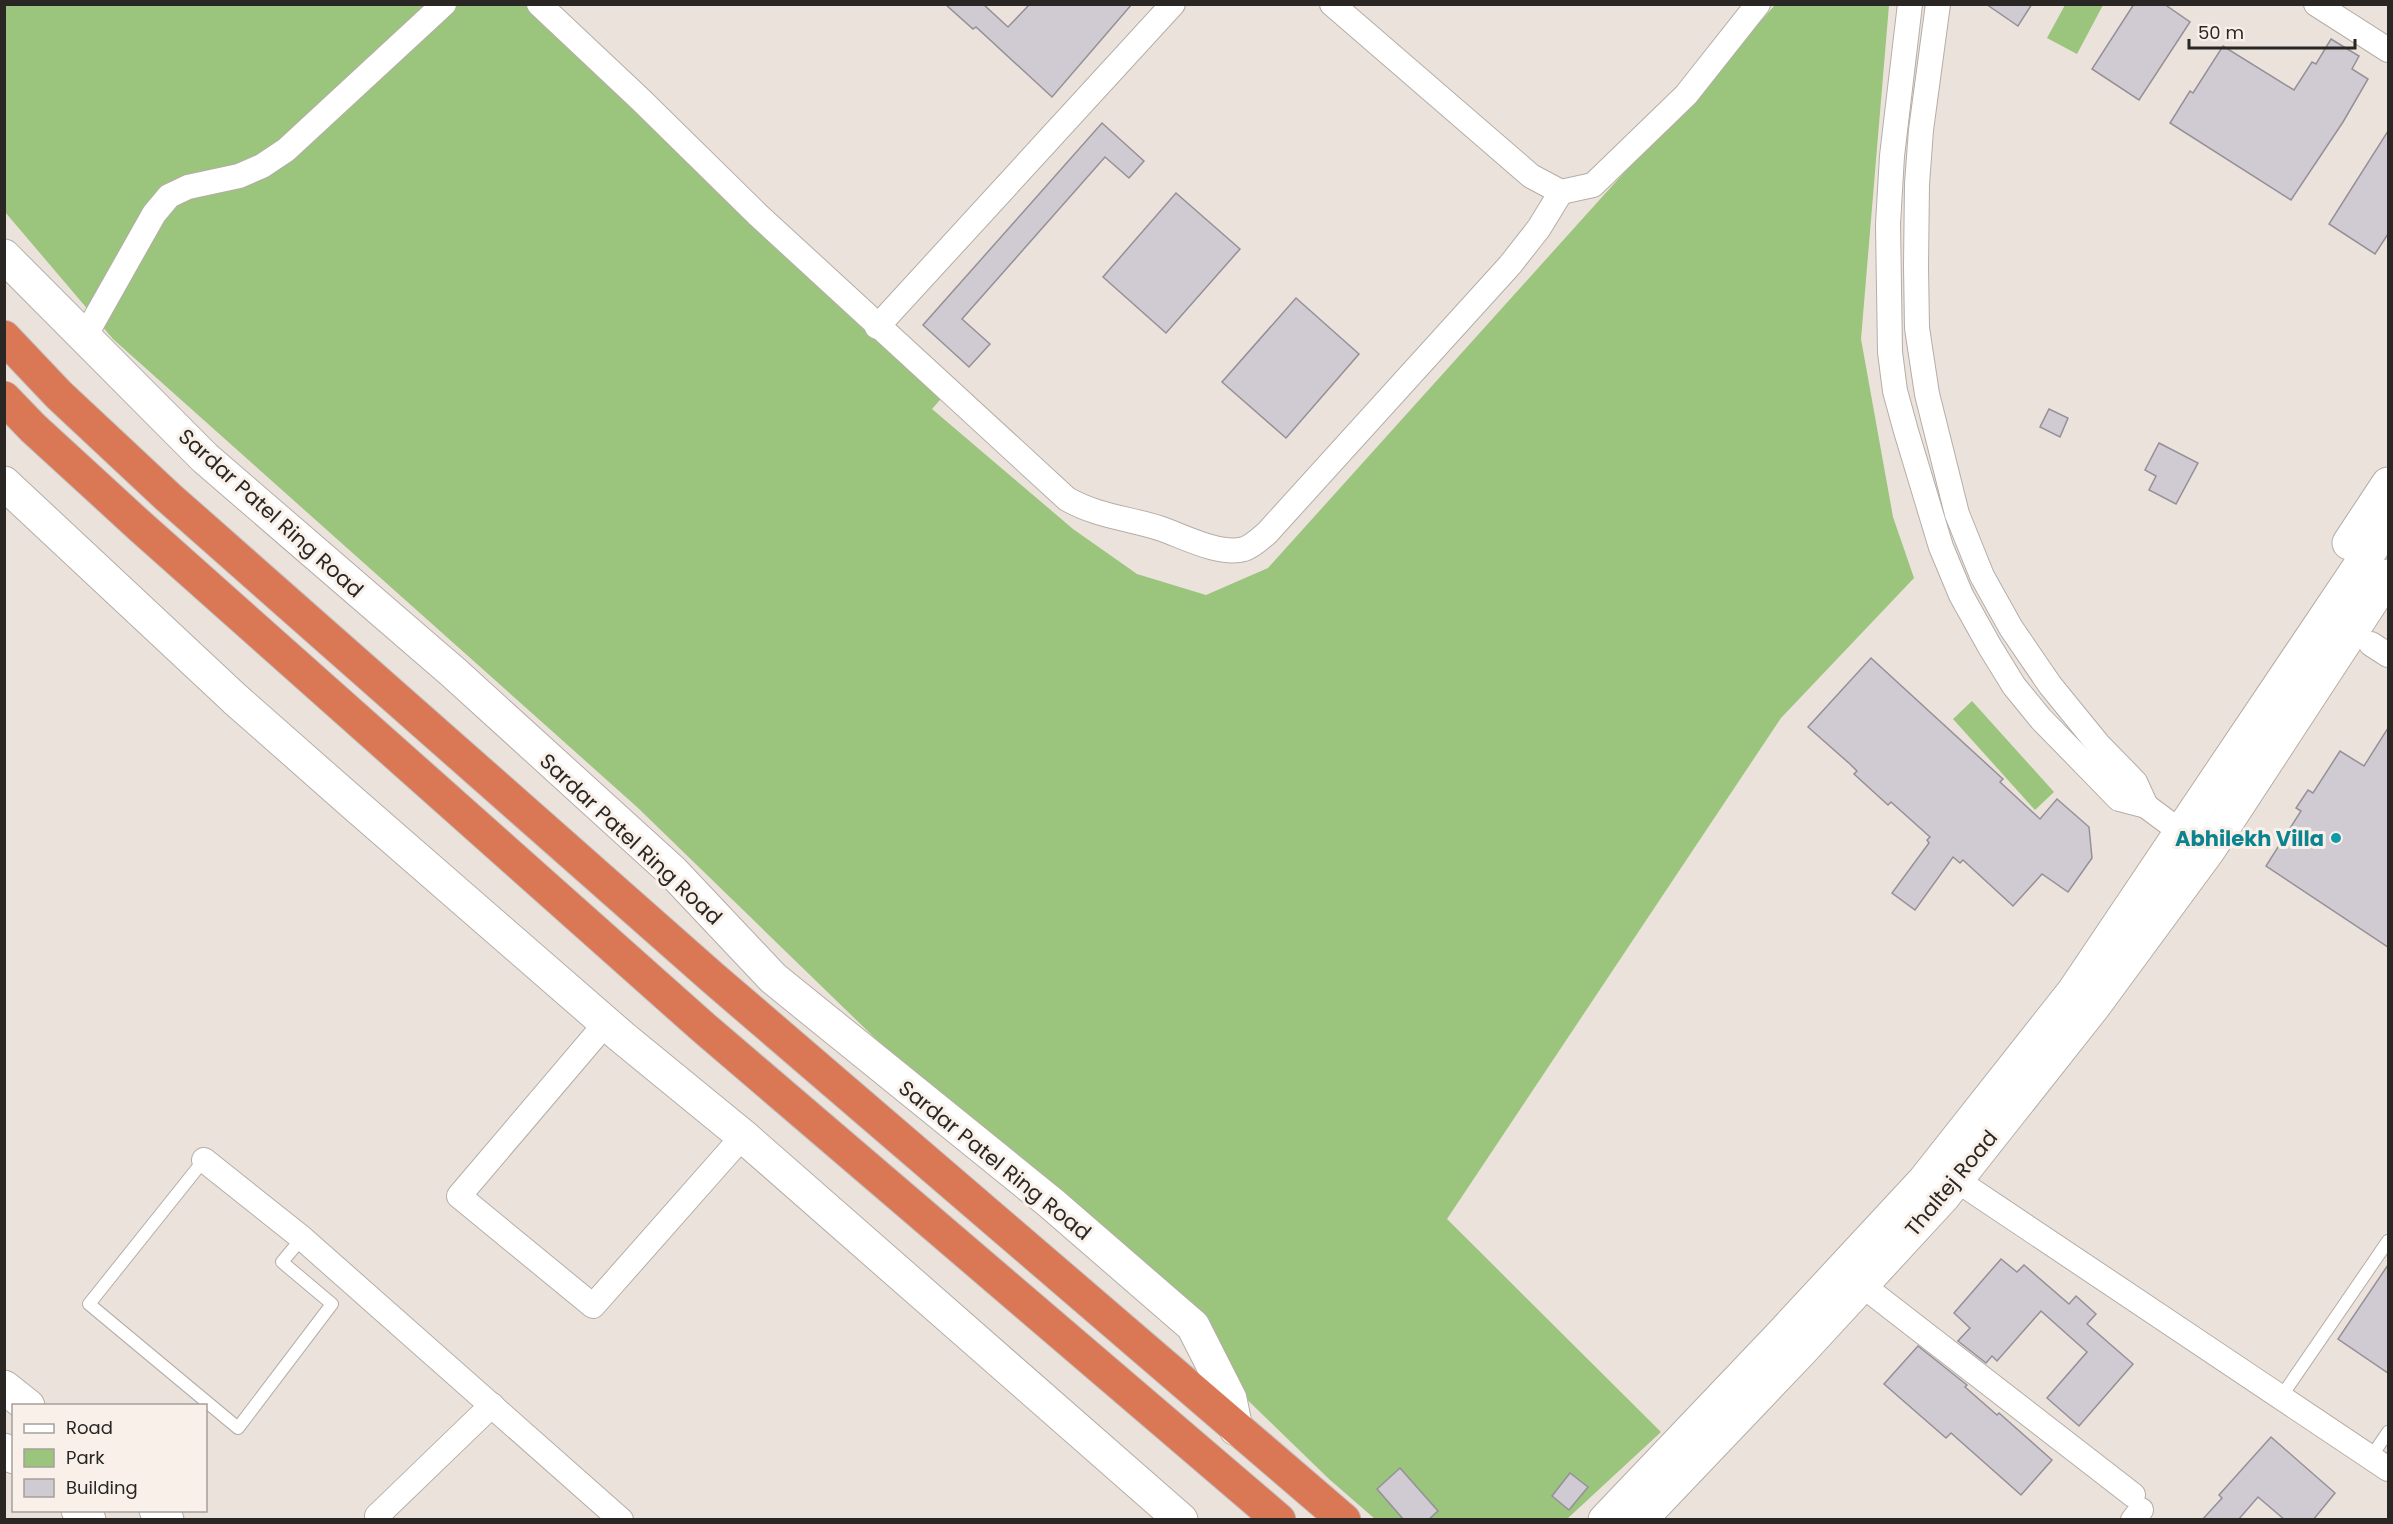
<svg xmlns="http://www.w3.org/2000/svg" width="2393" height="1524" font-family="Poppins,sans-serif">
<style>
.green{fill:#9bc47c}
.building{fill:#d0cad2;stroke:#959097;stroke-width:1.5}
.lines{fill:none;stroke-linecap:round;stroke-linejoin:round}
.lane-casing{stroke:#b5ada7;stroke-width:14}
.street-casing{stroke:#b5ada7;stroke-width:26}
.secondary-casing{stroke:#b5ada7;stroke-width:35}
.highway-casing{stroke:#c3c2c2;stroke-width:35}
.lane{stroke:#fff;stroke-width:12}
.street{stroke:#fff;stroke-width:24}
.secondary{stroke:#fff;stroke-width:33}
.highway{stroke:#da7856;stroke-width:33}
.culture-dot{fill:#0f9aa8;stroke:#f8f0e9;stroke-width:2}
.labels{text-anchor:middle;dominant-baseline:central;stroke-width:6;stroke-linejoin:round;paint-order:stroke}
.street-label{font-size:21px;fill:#292624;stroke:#f8f0e9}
.culture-label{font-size:21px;font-weight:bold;fill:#0d838f;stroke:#f8f0e9;text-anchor:end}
</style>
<rect width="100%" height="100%" fill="#ebe2dc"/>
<g class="green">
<path d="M 4,5 L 554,5 L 953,385 L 932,409 L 1073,529 L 1137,574 L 1206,595 L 1268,568 L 1775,5 L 1889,5 L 1861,339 L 1893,517 L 1914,578 L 1781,718 L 1447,1219 L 1661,1432 L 1567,1519 L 1375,1519 L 1329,1479 L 637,807 L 113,339 L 5,212 Z"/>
<path d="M 2065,5 L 2103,5 L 2077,54 L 2047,38 Z"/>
<path d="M 1972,701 L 2054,792 L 2035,810 L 1953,719 Z"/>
</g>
<g class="building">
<path d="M 945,4 L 983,4 L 1008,27 L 1030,4 L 1132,4 L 1052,97 L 976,27 L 973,29 Z"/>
<path d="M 1986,4 L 2032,4 L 2018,26 Z"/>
<path d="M 2134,4 L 2164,4 L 2190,22 L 2139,100 L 2092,69 Z"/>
<path d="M 2331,39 L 2359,56 L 2352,69 L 2368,79 L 2343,122 L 2291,200 L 2170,123 L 2190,91 L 2193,93 L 2223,46 L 2294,90 L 2312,62 L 2316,64 Z"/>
<path d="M 1102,123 L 1144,161 L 1129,178 L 1105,157 L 962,319 L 990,344 L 969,367 L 923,325 Z"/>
<path d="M 2388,131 L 2388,234 L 2375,254 L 2329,224 Z"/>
<path d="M 1176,193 L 1240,249 L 1166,333 L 1103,277 Z"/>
<path d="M 1296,298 L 1359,354 L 1286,438 L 1222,382 Z"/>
<path d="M 2049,409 L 2068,418 L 2060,437 L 2040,427 Z"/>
<path d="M 2159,443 L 2198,463 L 2176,504 L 2149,490 L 2156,476 L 2145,470 Z"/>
<path d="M 1871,658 L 2003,779 L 2000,782 L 2040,819 L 2057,799 L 2089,827 L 2092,858 L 2068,892 L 2042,874 L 2013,906 L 1963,860 L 1960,863 L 1953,857 L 1915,910 L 1892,893 L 1929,843 L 1927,840 L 1930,837 L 1891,802 L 1888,805 L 1854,774 L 1857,771 L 1850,764 L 1808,727 Z"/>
<path d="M 2388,728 L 2388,947 L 2266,866 L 2301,811 L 2296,808 L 2308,790 L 2313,793 L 2340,751 L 2364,766 Z"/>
<path d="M 2001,1259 L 2017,1272 L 2024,1265 L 2069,1304 L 2076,1296 L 2096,1314 L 2087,1324 L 2133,1364 L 2079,1426 L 2047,1398 L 2087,1352 L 2041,1311 L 1997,1361 L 1992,1356 L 1986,1363 L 1958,1341 L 1970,1328 L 1954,1313 Z"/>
<path d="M 2388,1265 L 2388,1373 L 2338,1339 Z"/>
<path d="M 1918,1346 L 1967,1385 L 1965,1387 L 1997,1415 L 1999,1413 L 2052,1460 L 2021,1495 L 1951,1433 L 1946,1438 L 1884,1384 Z"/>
<path d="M 2271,1437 L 2335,1493 L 2313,1520 L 2285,1520 L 2258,1497 L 2238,1520 L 2202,1520 L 2222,1498 L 2219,1495 Z"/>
<path d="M 1400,1468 L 1438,1511 L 1428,1520 L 1404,1520 L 1377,1489 Z"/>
<path d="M 1570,1473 L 1588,1487 L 1569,1510 L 1552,1496 Z"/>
</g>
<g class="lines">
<g class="lane-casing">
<g id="lane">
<path d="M 204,1160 L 89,1304 L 238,1428 L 332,1304 L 282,1262 L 302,1238"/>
<path d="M 2281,1397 L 2388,1241"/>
<path d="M 2371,1457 L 2388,1432"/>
</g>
</g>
<g class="street-casing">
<g id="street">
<path d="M 539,4 L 641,100 L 758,215 L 1067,499 C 1097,516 1127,518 1159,528 C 1183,536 1219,556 1244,549 C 1252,547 1261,538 1267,533 L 1510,265 L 1539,228 L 1561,192"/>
<path d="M 1332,4 L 1531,176 L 1561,192 L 1593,185 L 1686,95 L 1758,4"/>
<path d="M 1910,4 L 1892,156 L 1888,224 L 1890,352 L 1895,391 L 1906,431 L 1941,547 L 1961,595 L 1990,647 L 2014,686 L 2041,719 L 2119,799 L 2146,806 L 2193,841"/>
<path d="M 1938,4 L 1921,130 L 1917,184 L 1916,266 L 1917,328 L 1927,394 L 1957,514 L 1982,576 L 2011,628 L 2050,685 L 2098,744 L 2135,782 L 2146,806"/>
<path d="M 2316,4 L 2388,50"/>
<path d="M 877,327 L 1173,4"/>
<path d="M 84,338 L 154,214 L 169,196 L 188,187 L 239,176 L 262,166 L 286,150 L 444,4"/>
<path d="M 2371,644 L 2388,655"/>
<path d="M 606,1023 L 459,1196 L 593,1306 L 743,1136"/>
<path d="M 204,1160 L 302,1238 L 621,1520"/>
<path d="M 1943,1171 L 2388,1469"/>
<path d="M 1862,1285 L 2133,1495"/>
<path d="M 377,1516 L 492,1405"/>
<path d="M 2133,1520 L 2141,1510"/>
</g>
</g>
<g class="secondary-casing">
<g id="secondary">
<path d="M 4,256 L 205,458 L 453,672 L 673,872 L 773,978 L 1051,1203 L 1193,1326 L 1230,1399 L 1236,1429"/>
<path d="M 4,483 L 235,699 L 353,803 L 622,1037 L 743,1136 L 1181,1520"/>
<path d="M 2349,543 L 2388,484"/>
<path d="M 4,1387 L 28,1406"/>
<path d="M 4,1450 L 14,1457"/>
<path d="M 78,1510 L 89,1520"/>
<path d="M 156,1510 L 167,1520"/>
<path d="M 1605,1520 L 1782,1334 L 1924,1181 L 2074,991 L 2388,524"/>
<path d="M 1640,1520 L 1801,1351 L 1943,1197 L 2094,1006 L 2208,851 L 2388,576"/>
</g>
</g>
<g class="highway-casing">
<g id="highway">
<path d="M 4,337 L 59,395 L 168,497 L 713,978 L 1344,1520"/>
<path d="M 4,398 L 33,428 L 141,527 L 704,1028 L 1279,1520"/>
</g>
</g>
<use href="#lane" class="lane"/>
<use href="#street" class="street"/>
<use href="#secondary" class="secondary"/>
<use href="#highway" class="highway"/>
</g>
<circle class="culture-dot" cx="2336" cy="838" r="6"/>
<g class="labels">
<g class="street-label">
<text transform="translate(271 513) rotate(42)">Sardar Patel Ring Road</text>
<text transform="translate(631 839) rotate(43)">Sardar Patel Ring Road</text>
<text transform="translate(995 1160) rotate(39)">Sardar Patel Ring Road</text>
<text transform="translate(1951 1183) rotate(-50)">Thaltej Road</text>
</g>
<g class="culture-label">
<text x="2324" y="838">Abhilekh Villa</text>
</g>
</g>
<rect width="2393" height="1524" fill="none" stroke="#292624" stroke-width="12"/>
<rect x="12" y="1404" width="195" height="108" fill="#f8f0e9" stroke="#a59f9a" stroke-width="1.5"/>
<rect x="24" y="1424" width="30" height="9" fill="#ffffff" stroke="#a59f9a" stroke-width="1.5"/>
<text x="66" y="1434" font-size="18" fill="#292624">Road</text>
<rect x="24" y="1449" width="30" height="18" fill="#9bc47c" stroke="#a59f9a" stroke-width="1.5"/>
<text x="66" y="1464" font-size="18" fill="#292624">Park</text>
<rect x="24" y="1479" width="30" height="18" fill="#d0cad2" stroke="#a59f9a" stroke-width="1.5"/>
<text x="66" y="1494" font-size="18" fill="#292624">Building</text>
<path d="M2189 39v9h166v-9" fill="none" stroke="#292624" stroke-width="3"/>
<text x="2198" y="39" font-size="18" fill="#292624" stroke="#f8f0e9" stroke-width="4.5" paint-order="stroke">50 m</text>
</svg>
